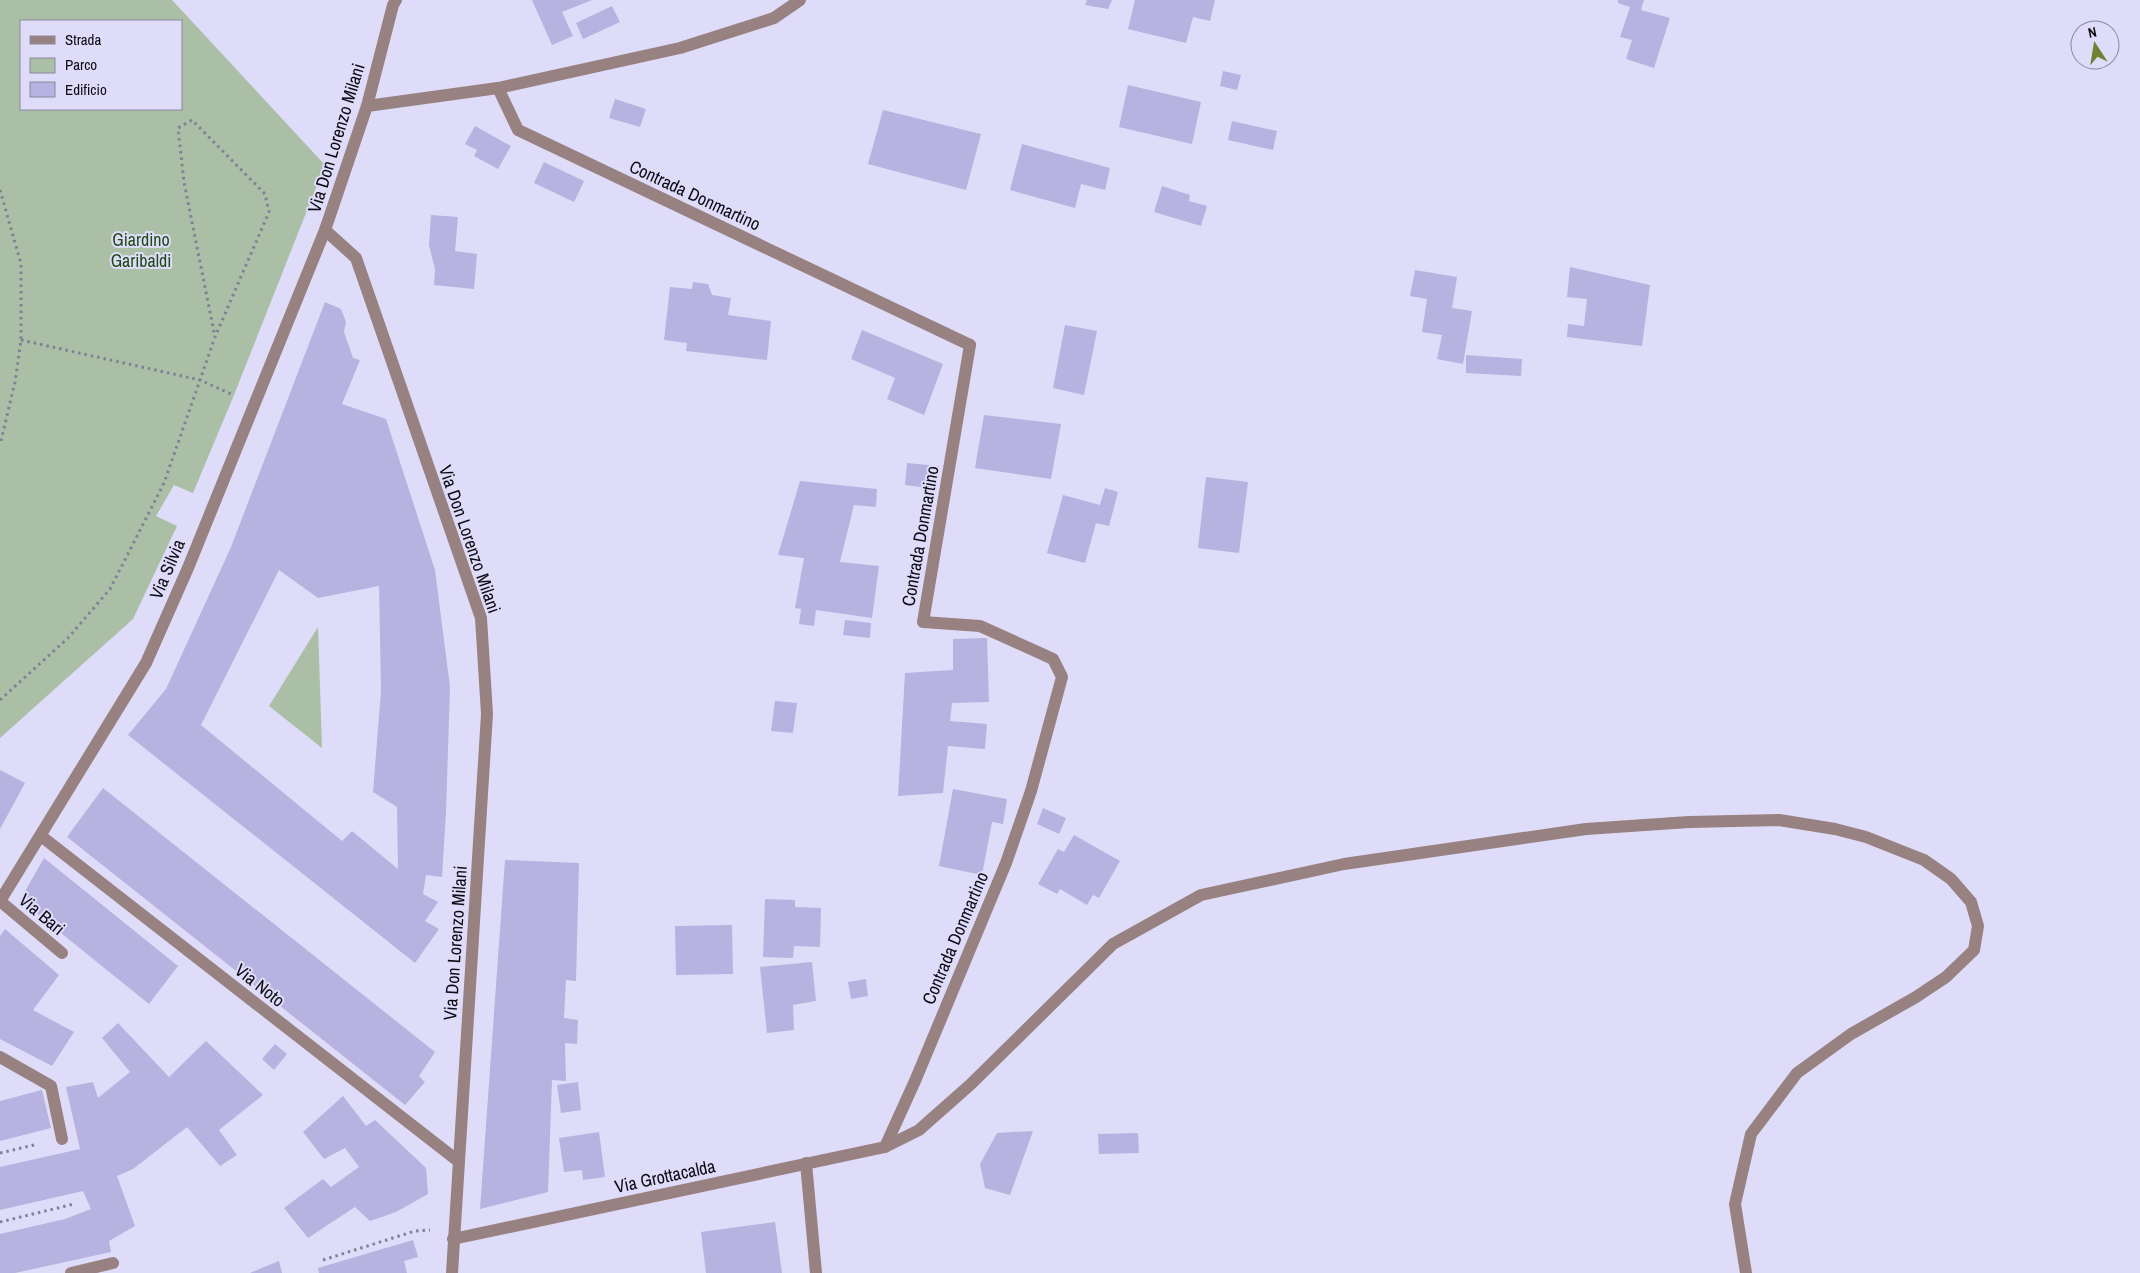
<svg xmlns="http://www.w3.org/2000/svg" width="2140" height="1273" font-family="'Archivo Narrow',sans-serif">
<style>
.green{fill:#aabfa6;fill-rule:evenodd}
.building{fill:#b7b2df;fill-rule:evenodd}
.lines{fill:none;stroke-linecap:round;stroke-linejoin:round}
.path{stroke:#828095;stroke-width:3;stroke-dasharray:2.5 4;stroke-linecap:butt}
.lane{stroke:#988181;stroke-width:12}
.street{stroke:#988181;stroke-width:12}
.labels{text-anchor:middle;dominant-baseline:central;stroke-width:4;stroke-linejoin:round;paint-order:stroke}
.street-label{font-size:18px;fill:#0c0b14;stroke:#dfdcf9}
.park-label{font-size:18px;fill:#1f4915;stroke:#dfdcf9}
</style>
<rect width="100%" height="100%" fill="#dfdcf9"/>
<g class="green">
<path d="M 0,0 L 172,0 L 325,165 L 234,395 L 193,493 L 174,485 L 156,516 L 177,526 L 133,619 L 0,738 ZM 21,21 L 181,21 L 181,109 L 21,109 Z"/>
<path d="M 318,627 L 322,748 L 269,706 Z"/>
</g>
<g class="building">
<path d="M 532,0 L 592,0 L 562,12 L 573,36 L 552,45 Z"/>
<path d="M 1087,0 L 1112,0 L 1108,9 L 1085,5 Z"/>
<path d="M 1135,0 L 1215,0 L 1210,21 L 1193,17 L 1186,43 L 1128,29 Z"/>
<path d="M 1618,0 L 1644,0 L 1641,10 L 1670,18 L 1654,68 L 1626,59 L 1632,40 L 1620,37 L 1630,7 L 1618,3 Z"/>
<path d="M 612,6 L 620,22 L 583,39 L 576,23 Z"/>
<path d="M 1223,71 L 1241,75 L 1237,90 L 1220,86 Z"/>
<path d="M 1128,85 L 1201,102 L 1192,144 L 1119,127 Z"/>
<path d="M 615,99 L 646,109 L 640,127 L 609,118 Z"/>
<path d="M 883,110 L 981,134 L 966,190 L 868,164 Z"/>
<path d="M 1232,121 L 1277,131 L 1273,150 L 1228,140 Z"/>
<path d="M 475,126 L 511,146 L 498,169 L 474,156 L 477,150 L 465,144 Z"/>
<path d="M 1022,144 L 1110,168 L 1105,190 L 1081,184 L 1075,208 L 1010,190 Z"/>
<path d="M 544,162 L 584,181 L 574,202 L 534,183 Z"/>
<path d="M 1162,186 L 1190,195 L 1189,201 L 1207,206 L 1201,226 L 1154,212 Z"/>
<path d="M 431,215 L 458,217 L 455,251 L 477,254 L 474,289 L 434,285 L 435,269 L 429,245 Z"/>
<path d="M 1570,267 L 1650,285 L 1642,346 L 1567,337 L 1568,324 L 1584,326 L 1587,299 L 1567,297 Z"/>
<path d="M 1415,270 L 1457,277 L 1452,308 L 1472,311 L 1463,364 L 1437,359 L 1442,335 L 1422,332 L 1427,299 L 1410,296 Z"/>
<path d="M 693,282 L 708,284 L 712,295 L 731,298 L 728,315 L 771,321 L 767,360 L 686,351 L 687,343 L 664,340 L 670,287 L 692,289 Z"/>
<path d="M 325,302 L 341,309 L 346,322 L 344,332 L 353,358 L 360,360 L 342,404 L 386,419 L 435,570 L 450,687 L 446,812 L 442,877 L 426,875 L 423,894 L 438,902 L 425,921 L 439,929 L 415,963 L 128,735 L 166,689 L 231,547 ZM 279,570 L 318,598 L 379,586 L 381,691 L 373,792 L 397,807 L 398,869 L 352,831 L 342,841 L 201,725 Z"/>
<path d="M 1065,325 L 1097,331 L 1084,395 L 1053,388 Z"/>
<path d="M 862,330 L 943,364 L 924,415 L 887,399 L 895,378 L 851,359 Z"/>
<path d="M 1466,355 L 1522,359 L 1521,376 L 1466,373 Z"/>
<path d="M 984,415 L 1061,424 L 1051,479 L 975,468 Z"/>
<path d="M 907,463 L 939,466 L 936,489 L 905,485 Z"/>
<path d="M 1206,477 L 1248,482 L 1239,553 L 1198,548 Z"/>
<path d="M 800,481 L 877,489 L 876,507 L 854,505 L 840,562 L 879,566 L 872,618 L 816,610 L 814,626 L 799,624 L 801,609 L 795,608 L 804,558 L 778,555 Z"/>
<path d="M 1105,488 L 1118,492 L 1109,526 L 1096,523 L 1085,563 L 1047,553 L 1063,495 L 1100,505 Z"/>
<path d="M 845,620 L 871,623 L 870,638 L 843,635 Z"/>
<path d="M 987,638 L 989,702 L 952,703 L 950,721 L 987,724 L 985,749 L 948,746 L 943,793 L 898,796 L 905,673 L 953,670 L 953,639 Z"/>
<path d="M 775,701 L 797,703 L 793,733 L 771,731 Z"/>
<path d="M 0,770 L 25,783 L 0,829 Z"/>
<path d="M 103,788 L 435,1052 L 419,1076 L 425,1082 L 405,1105 L 67,837 Z"/>
<path d="M 953,789 L 1007,799 L 1003,824 L 992,822 L 982,875 L 939,866 Z"/>
<path d="M 1043,808 L 1066,818 L 1059,834 L 1037,824 Z"/>
<path d="M 1074,835 L 1120,861 L 1099,898 L 1093,895 L 1087,905 L 1060,889 L 1057,894 L 1038,884 L 1058,849 L 1064,852 Z"/>
<path d="M 44,858 L 178,966 L 149,1004 L 20,900 Z"/>
<path d="M 505,860 L 579,863 L 576,981 L 566,980 L 564,1018 L 578,1020 L 577,1044 L 565,1043 L 566,1081 L 552,1080 L 548,1192 L 480,1209 Z"/>
<path d="M 765,899 L 795,900 L 795,907 L 821,908 L 820,947 L 794,946 L 793,958 L 763,957 Z"/>
<path d="M 732,925 L 733,974 L 676,975 L 675,926 Z"/>
<path d="M 5,929 L 59,975 L 33,1010 L 74,1032 L 52,1066 L 0,1039 L 0,936 Z"/>
<path d="M 812,962 L 816,1001 L 793,1005 L 794,1030 L 767,1033 L 760,967 Z"/>
<path d="M 866,979 L 868,996 L 851,999 L 848,982 Z"/>
<path d="M 118,1023 L 169,1077 L 206,1041 L 263,1095 L 219,1130 L 237,1155 L 220,1166 L 187,1127 L 133,1169 L 117,1176 L 135,1226 L 109,1241 L 111,1252 L 15,1273 L 0,1273 L 0,1234 L 65,1219 L 91,1209 L 83,1191 L 0,1210 L 0,1167 L 80,1149 L 66,1087 L 93,1082 L 98,1098 L 130,1072 L 102,1038 Z"/>
<path d="M 275,1044 L 287,1054 L 274,1070 L 262,1059 Z"/>
<path d="M 578,1082 L 581,1110 L 561,1113 L 557,1085 Z"/>
<path d="M 42,1090 L 51,1128 L 0,1141 L 0,1101 Z"/>
<path d="M 343,1096 L 366,1126 L 375,1120 L 426,1168 L 428,1194 L 396,1212 L 370,1221 L 355,1207 L 308,1238 L 284,1208 L 323,1179 L 331,1187 L 359,1167 L 345,1148 L 324,1159 L 303,1132 Z"/>
<path d="M 1033,1131 L 1010,1195 L 985,1188 L 980,1164 L 997,1133 Z"/>
<path d="M 599,1132 L 605,1177 L 583,1180 L 582,1170 L 564,1172 L 559,1138 Z"/>
<path d="M 1138,1133 L 1139,1153 L 1099,1154 L 1098,1134 Z"/>
<path d="M 775,1222 L 782,1273 L 706,1273 L 701,1232 Z"/>
<path d="M 413,1240 L 418,1257 L 404,1261 L 407,1273 L 319,1273 L 318,1268 Z"/>
<path d="M 279,1261 L 282,1273 L 250,1273 Z"/>
</g>
<g class="lines">
<g class="path">
<path d="M 0,190 L 21,264 L 21,340 L 15,382 L 0,445"/>
<path d="M 21,340 L 200,380 L 233,395"/>
<path d="M 0,700 L 68,638 L 110,589 L 164,483 L 215,337 L 269,212 L 265,194 L 192,120 L 178,128 L 184,182 L 215,337"/>
<path d="M 0,1153 L 38,1144"/>
<path d="M 0,1222 L 74,1204"/>
<path d="M 323,1260 L 415,1231 L 430,1230"/>
</g>
<path class="lane" d="M 498,88 L 518,130 L 970,345"/>
<g class="street">
<path d="M 367,106 L 498,88 L 680,48 L 774,18 L 800,0"/>
<path d="M 325,230 L 356,258 L 481,618 L 487,714 L 452,1273"/>
<path d="M 41,836 L 458,1161"/>
<path d="M 0,901 L 146,663 L 188,568 L 325,230 L 367,106 L 393,5 L 396,0"/>
<path d="M 0,901 L 62,953"/>
<path d="M 0,1057 L 51,1086 L 62,1139"/>
<path d="M 885,1147 L 915,1081 L 1006,863 L 1031,791 L 1062,677 L 1053,659 L 980,626 L 923,622 L 970,345"/>
<path d="M 806,1163 L 816,1273"/>
<path d="M 453,1239 L 885,1147 L 919,1130 L 971,1084 L 1113,944 L 1201,895 L 1344,864 L 1586,829 L 1689,822 L 1779,820 L 1835,829 L 1866,837 L 1924,860 L 1951,879 L 1971,902 L 1978,926 L 1974,950 L 1946,977 L 1916,997 L 1851,1034 L 1797,1073 L 1751,1134 L 1735,1204 L 1746,1273"/>
<path d="M 71,1273 L 113,1263"/>
</g>
</g>
<g class="labels">
<g class="street-label">
<text transform="translate(336 138) rotate(-73)">Via Don Lorenzo Milani</text>
<text transform="translate(695 195) rotate(25)">Contrada Donmartino</text>
<text transform="translate(920 536) rotate(-80)">Contrada Donmartino</text>
<text transform="translate(470 539) rotate(71)">Via Don Lorenzo Milani</text>
<text transform="translate(167 569) rotate(-67)">Via Silvia</text>
<text transform="translate(42 914) rotate(40)">Via Bari</text>
<text transform="translate(955 938) rotate(-67)">Contrada Donmartino</text>
<text transform="translate(455 943) rotate(-86)">Via Don Lorenzo Milani</text>
<text transform="translate(260 985) rotate(38)">Via Noto</text>
<text transform="translate(665 1176) rotate(-12)">Via Grottacalda</text>
</g>
<g class="park-label">
<text x="141" y="239">Giardino<tspan x="141" dy="21">Garibaldi</tspan></text>
</g>
</g>
<rect x="20" y="20" width="162" height="90" fill="#dfdcf9" stroke="#8b889d"/>
<rect x="30" y="36" width="25" height="8" fill="#988181" stroke="#8b889d"/>
<text x="65" y="45" font-size="15" fill="#0c0b14">Strada</text>
<rect x="30" y="58" width="25" height="15" fill="#aabfa6" stroke="#8b889d"/>
<text x="65" y="70" font-size="15" fill="#0c0b14">Parco</text>
<rect x="30" y="82" width="25" height="15" fill="#b7b2df" stroke="#8b889d"/>
<text x="65" y="95" font-size="15" fill="#0c0b14">Edificio</text>
<g transform="translate(2095 45) rotate(348)"><circle r="24" fill="#dfdcf9" stroke="#8b889d"/>
<path d="M0-4L9 19L0 12L-9 19Z" fill="#708232"/>
<text y="-8" font-size="14" font-weight="bold" text-anchor="middle" fill="#0c0b14">N</text>
</g>
</svg>
